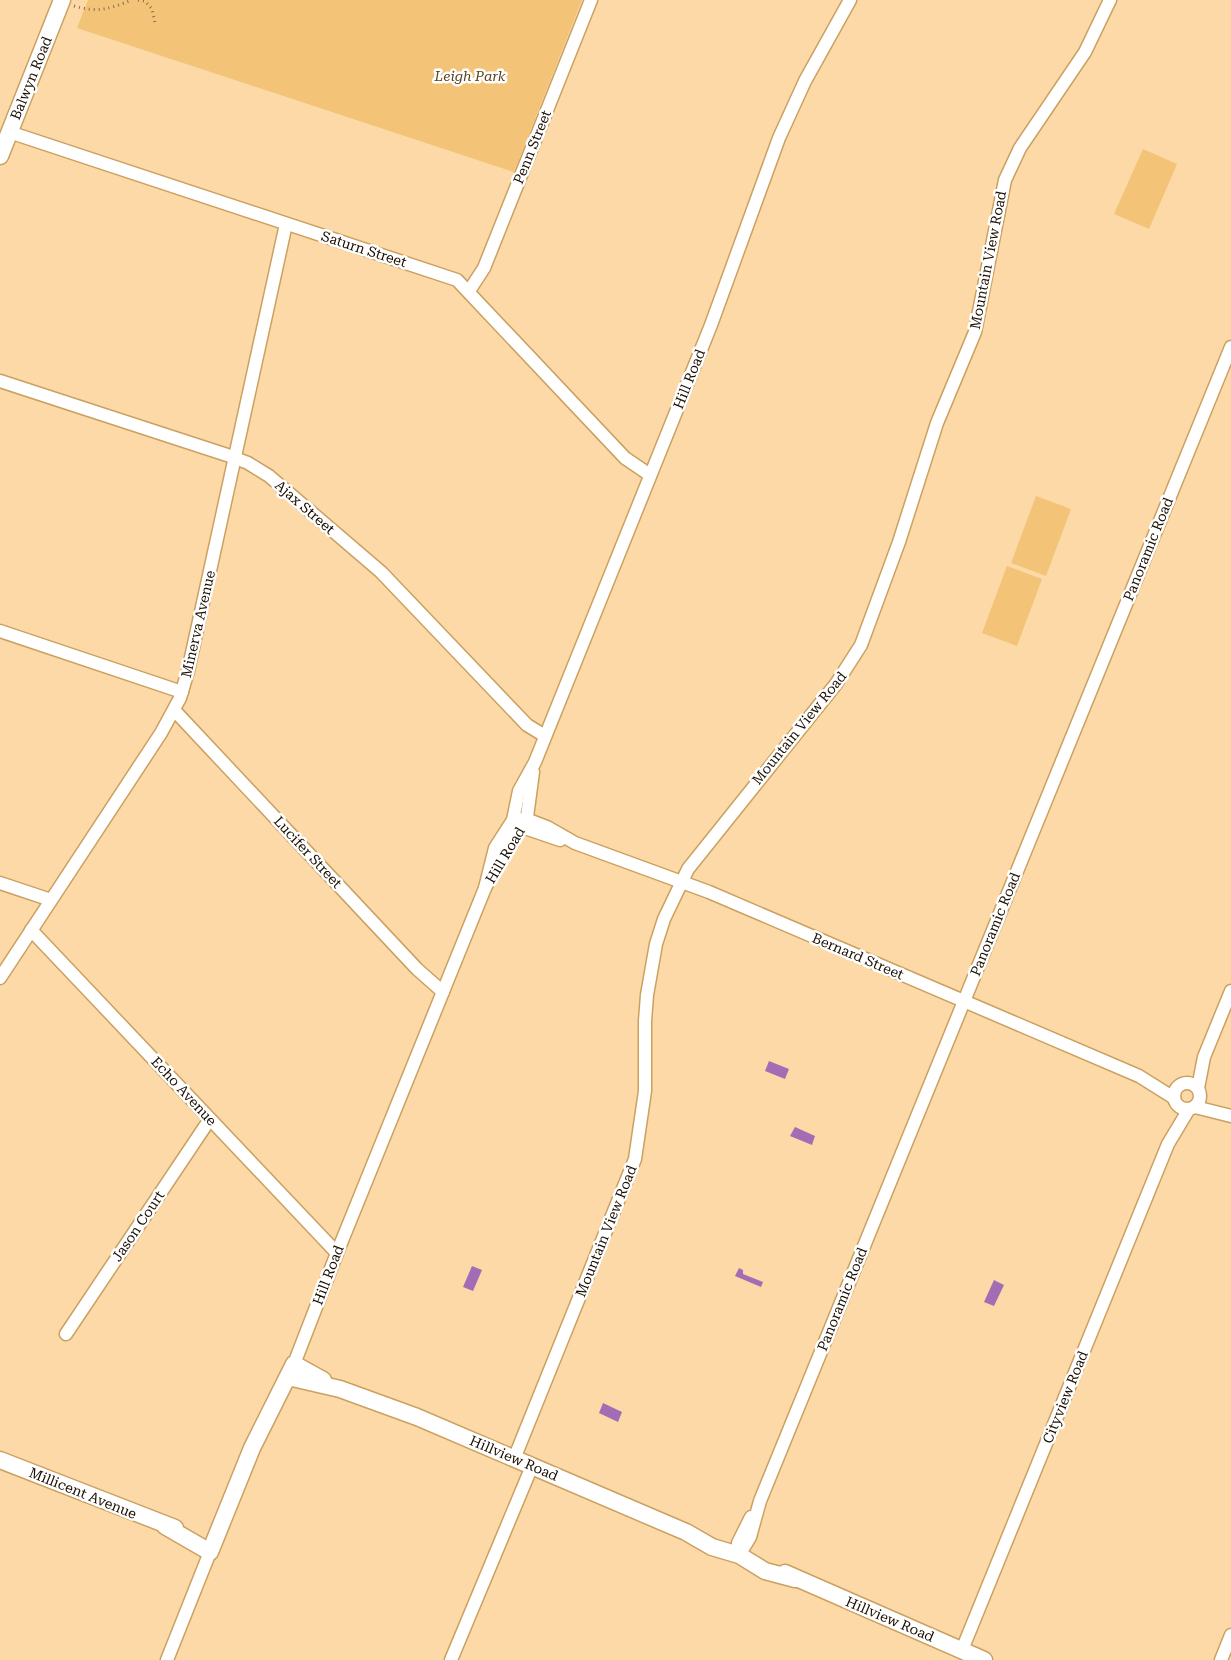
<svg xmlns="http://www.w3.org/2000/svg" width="1231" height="1660" font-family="'Roboto Serif',serif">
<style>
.green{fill:#f3c378}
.water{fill:#a36db5}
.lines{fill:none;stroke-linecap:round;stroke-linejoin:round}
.minor-casing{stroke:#cba161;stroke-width:15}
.tertiary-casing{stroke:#cba161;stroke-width:19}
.path{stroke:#866f4f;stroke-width:3;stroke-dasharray:1 4;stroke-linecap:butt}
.minor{stroke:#fff;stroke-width:12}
.tertiary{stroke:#fff;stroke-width:16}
.labels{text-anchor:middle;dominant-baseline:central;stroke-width:5;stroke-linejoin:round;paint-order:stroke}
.park-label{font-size:14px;font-style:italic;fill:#59421e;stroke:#fff}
.street-label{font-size:14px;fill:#1a0e00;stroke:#fff}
</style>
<rect width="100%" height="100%" fill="#fcd9a6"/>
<g class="green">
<path d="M 88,0 L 582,0 L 514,172 L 77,28 Z"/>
<path d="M 1143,149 L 1177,164 L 1149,229 L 1114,214 Z"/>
<path d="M 1036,496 L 1071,509 L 1046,576 L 1011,563 Z"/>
<path d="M 1007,566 L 1042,579 L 1017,646 L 982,633 Z"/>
</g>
<g class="water">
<path d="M 769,1061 L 789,1069 L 785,1079 L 765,1071 Z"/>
<path d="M 795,1127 L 815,1136 L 812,1145 L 790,1136 Z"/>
<path d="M 472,1266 L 482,1270 L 473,1291 L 463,1287 Z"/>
<path d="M 739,1268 L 743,1270 L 743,1274 L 763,1282 L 761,1287 L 735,1276 Z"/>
<path d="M 994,1280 L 1004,1285 L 994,1306 L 984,1302 Z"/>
<path d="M 603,1403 L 622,1412 L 618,1422 L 599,1413 Z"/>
</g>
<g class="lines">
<g class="minor-casing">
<g id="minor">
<path d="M 9,132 L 457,280 L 625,458 L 650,475"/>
<path d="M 469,291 L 484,268 L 591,0"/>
<path d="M 0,381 L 227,455 L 248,463 L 269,476 L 381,572 L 527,725 L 545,736"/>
<path d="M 0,631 L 182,692"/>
<path d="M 174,710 L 417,969 L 443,992"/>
<path d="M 513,820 L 526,819 L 547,827 L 575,843 L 709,892 L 1139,1076 L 1174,1098"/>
<path d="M 517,823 L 522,827 L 560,840"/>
<path d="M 0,883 L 51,900"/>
<path d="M 485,888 L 495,848 L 513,820 L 519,791 L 535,762 L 711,325 L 779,138 L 805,81 L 850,0"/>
<path d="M 31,930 L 337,1253"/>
<path d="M 0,978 L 161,733 L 180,698 L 188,671 L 286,224"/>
<circle cx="1187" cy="1096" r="13"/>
<path d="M 1198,1088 L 1204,1057 L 1231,991"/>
<path d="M 1195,1107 L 1231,1116"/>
<path d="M 66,1334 L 210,1119"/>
<path d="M 294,1364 L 337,1253 L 485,888 L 507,847 L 522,827 L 527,817 L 533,772"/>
<path d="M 514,1459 L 635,1159 L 645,1091 L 645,1021 L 647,995 L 656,944 L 664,919 L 688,869 L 836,684 L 861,645 L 899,542 L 937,423 L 975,332 L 1005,180 L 1020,148 L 1085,52 L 1110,0"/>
<path d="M 739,1555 L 750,1537 L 760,1501 L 1231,347"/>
<path d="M 739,1555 L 738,1543 L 751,1517"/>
<path d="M 962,1650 L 1168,1144 L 1189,1109"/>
<path d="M 167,1660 L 210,1552"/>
<path d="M 451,1660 L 532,1466"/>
<path d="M 1221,1660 L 1231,1635"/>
</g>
</g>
<g class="tertiary-casing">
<g id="tertiary">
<path d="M 0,156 L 62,0"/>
<path d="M 288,1377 L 340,1389 L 417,1417 L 686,1532 L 712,1547 L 739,1555 L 765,1571 L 795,1579"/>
<path d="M 0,1460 L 175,1528"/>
<path d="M 165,1526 L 210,1552 L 252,1448 L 294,1364 L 323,1380"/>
<path d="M 785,1573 L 984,1660"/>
</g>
</g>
<g class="path">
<path d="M 138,0 L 145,1 L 152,9 L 155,23"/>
<path d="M 74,6 C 98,13 109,9 132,0"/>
</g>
<use href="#minor" class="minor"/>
<use href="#tertiary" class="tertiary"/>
</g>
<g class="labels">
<g class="park-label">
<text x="470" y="76">Leigh Park</text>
</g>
<g class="street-label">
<text transform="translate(31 78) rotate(-68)">Balwyn Road</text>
<text transform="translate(532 147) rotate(-68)">Penn Street</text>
<text transform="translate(364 249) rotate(18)">Saturn Street</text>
<text transform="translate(988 260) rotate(-79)">Mountain View Road</text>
<text transform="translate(689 379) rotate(-68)">Hill Road</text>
<text transform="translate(305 507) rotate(41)">Ajax Street</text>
<text transform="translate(1148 549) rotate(-68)">Panoramic Road</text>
<text transform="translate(198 624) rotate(-77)">Minerva Avenue</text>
<text transform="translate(799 728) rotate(-51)">Mountain View Road</text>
<text transform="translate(308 852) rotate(47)">Lucifer Street</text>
<text transform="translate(505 855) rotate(-59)">Hill Road</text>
<text transform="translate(995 924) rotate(-68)">Panoramic Road</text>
<text transform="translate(858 956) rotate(23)">Bernard Street</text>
<text transform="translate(184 1091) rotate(47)">Echo Avenue</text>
<text transform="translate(138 1226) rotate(-56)">Jason Court</text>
<text transform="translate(606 1231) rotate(-68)">Mountain View Road</text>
<text transform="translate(328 1275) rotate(-69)">Hill Road</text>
<text transform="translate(842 1299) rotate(-68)">Panoramic Road</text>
<text transform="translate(1065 1397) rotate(-68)">Cityview Road</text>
<text transform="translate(514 1458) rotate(23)">Hillview Road</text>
<text transform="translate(83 1493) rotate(22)">Millicent Avenue</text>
<text transform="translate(890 1619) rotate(23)">Hillview Road</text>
</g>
</g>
</svg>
